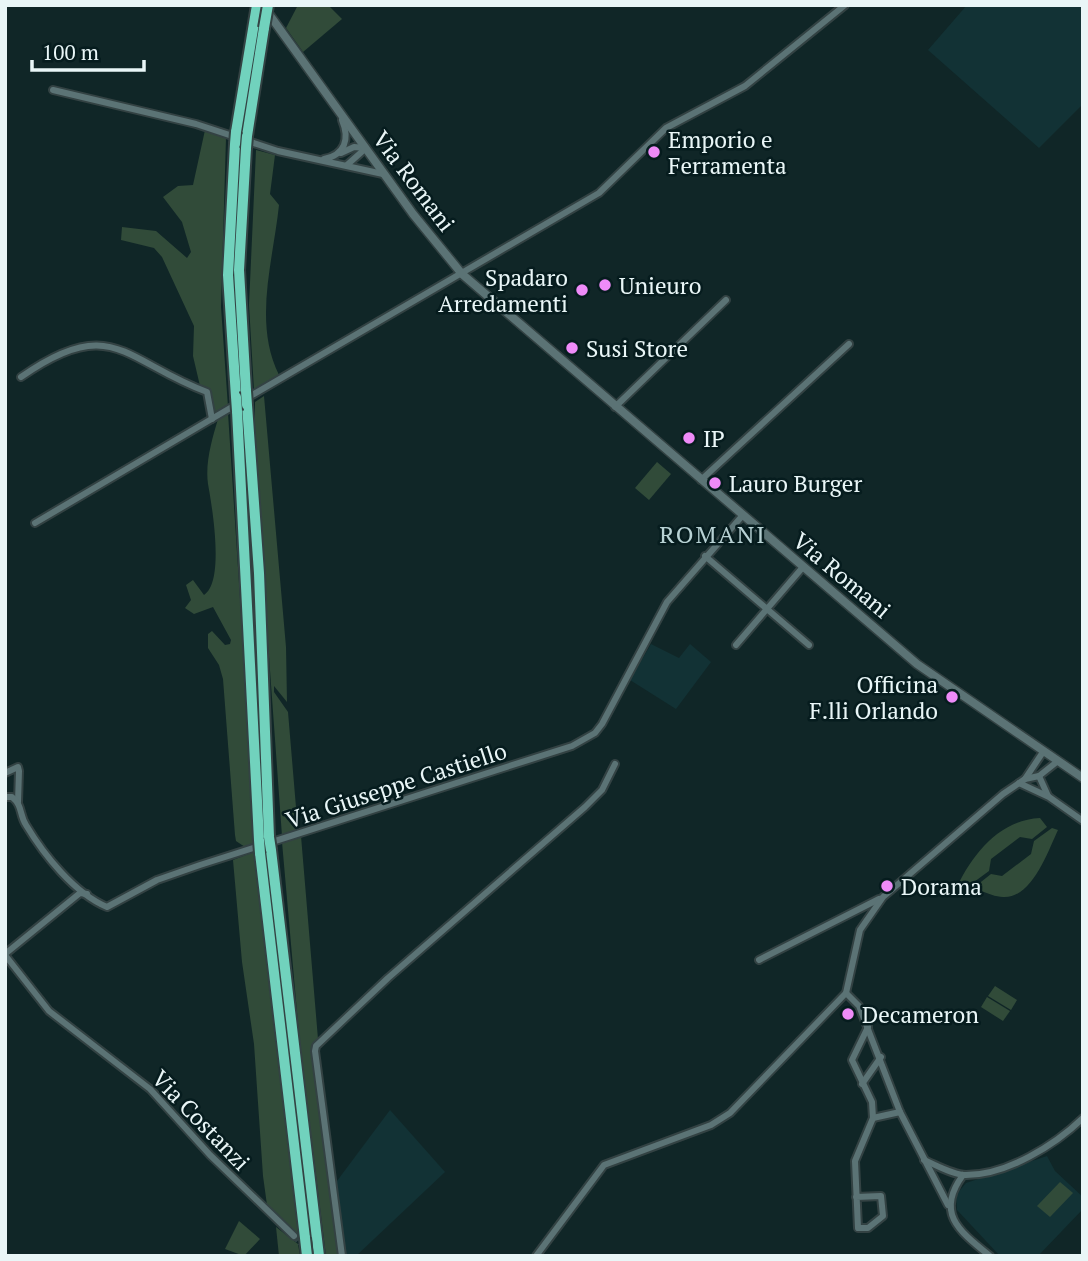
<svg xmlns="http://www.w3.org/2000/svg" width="1088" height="1261" font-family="'PT Serif',serif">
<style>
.built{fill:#123235}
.green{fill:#314b39}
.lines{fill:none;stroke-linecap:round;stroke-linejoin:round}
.street-tunnel{stroke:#314546;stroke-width:6;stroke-dasharray:6 3;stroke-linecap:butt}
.street-casing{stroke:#334243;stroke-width:10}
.secondary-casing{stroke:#334243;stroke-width:11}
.highway-casing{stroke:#334243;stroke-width:14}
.street{stroke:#5b7375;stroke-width:6}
.secondary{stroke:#5b7375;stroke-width:8}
.highway{stroke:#71d2bd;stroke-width:10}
.highway-bridge-casing{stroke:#334243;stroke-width:14;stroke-linecap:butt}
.highway-bridge{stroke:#71d2bd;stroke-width:10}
.poi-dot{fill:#ee8bf8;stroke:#061c1e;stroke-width:2.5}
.labels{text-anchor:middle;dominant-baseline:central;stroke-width:5;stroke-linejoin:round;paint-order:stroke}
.poi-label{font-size:23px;fill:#e9f6f7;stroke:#061c1e;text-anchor:start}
.street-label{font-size:23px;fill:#e9f6f7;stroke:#061c1e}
.neighbourhood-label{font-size:24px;letter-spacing:2px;fill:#b8d2d4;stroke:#061c1e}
</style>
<rect width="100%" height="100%" fill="#102627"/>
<g class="built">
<path d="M 967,5 L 1083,5 L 1083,104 L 1039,148 L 928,50 Z"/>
<path d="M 651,644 L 679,658 L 690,644 L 711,662 L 676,709 L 630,680 Z"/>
<path d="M 390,1110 L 445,1172 L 356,1256 L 344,1256 L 334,1185 Z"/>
<path d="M 1047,1156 L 1055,1171 L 1083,1197 L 1083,1209 L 1038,1256 L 1000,1256 L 957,1210 L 956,1195 L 966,1183 Z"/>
</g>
<g class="green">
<path d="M 298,5 L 328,5 L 342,19 L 303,52 L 286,28 Z"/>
<path d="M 205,130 L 226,138 L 221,307 L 228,407 L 214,415 L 210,391 L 200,386 L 193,356 L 194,326 L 162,257 L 154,248 L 121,240 L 122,227 L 156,231 L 187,258 L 191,252 L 182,222 L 163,197 L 178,186 L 193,185 Z"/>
<path d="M 256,150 L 275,155 L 270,194 L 279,205 C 273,262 253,322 279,375 L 254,390 L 249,305 Z"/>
<path d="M 264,396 L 286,647 L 287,702 L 274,686 L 274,692 L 288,712 L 298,831 L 282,836 L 255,463 L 255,402 Z"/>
<path d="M 228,413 L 256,846 L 245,847 L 236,841 L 235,835 L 223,679 L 219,665 L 208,648 L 208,634 L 212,631 L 225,645 L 230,644 L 231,640 L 213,607 L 194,614 L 185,608 L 191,600 L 186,585 L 193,580 L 204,595 C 225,582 212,506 208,484 C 205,463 212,439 218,419 Z"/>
<path d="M 657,462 L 671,474 L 649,500 L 635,488 Z"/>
<path d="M 1040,818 L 1047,827 L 1032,839 L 1020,837 L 991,859 L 989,871 L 959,893 L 955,891 C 971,856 998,820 1040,818 Z"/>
<path d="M 1052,828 L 1058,830 C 1048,851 1032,899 1003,897 C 996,897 987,893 981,891 L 972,895 L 967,893 L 991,874 L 1002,876 L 1031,854 L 1034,841 Z"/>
<path d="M 301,836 L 318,1039 L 312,1045 L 312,1055 L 340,1256 L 326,1256 L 300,1046 L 282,842 Z"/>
<path d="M 256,851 L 298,1234 L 267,1205 L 263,1176 L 254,1044 L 242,962 L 233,860 Z"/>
<path d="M 995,986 L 1017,1000 L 1011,1010 L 988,996 Z"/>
<path d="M 987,997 L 1010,1011 L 1003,1021 L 981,1007 Z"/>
<path d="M 1060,1182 L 1073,1193 L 1050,1217 L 1037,1206 Z"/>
<path d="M 239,1221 L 260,1239 L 244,1256 L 225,1249 Z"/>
<path d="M 276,1227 L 298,1244 L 300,1256 L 279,1256 Z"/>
</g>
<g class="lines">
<path class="street-tunnel" d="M 294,1236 L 313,1256"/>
<g class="street-casing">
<g id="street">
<path d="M 53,90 L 196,124 L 278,151 L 383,174"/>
<path d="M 341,153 L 354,147 L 366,148"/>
<path d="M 324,159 C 345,155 350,139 342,120"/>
<path d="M 347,165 L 366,148"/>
<path d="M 21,377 C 112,313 124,361 207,392 L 212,419"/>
<path d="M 247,398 L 599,193 L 666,128 L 745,86 L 845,5"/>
<path d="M 615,407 L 726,300"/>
<path d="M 701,480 L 849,344"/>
<path d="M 35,523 L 237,404"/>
<path d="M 705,556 L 809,645"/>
<path d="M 736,645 L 803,567"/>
<path d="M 5,773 L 18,767 L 19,771 L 18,802"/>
<path d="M 1039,776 L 1048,796"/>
<path d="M 1025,779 L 1043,752"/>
<path d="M 1019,783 L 1049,797 L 1083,821"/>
<path d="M 5,797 L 12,797 C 23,806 19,814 26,825 C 44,855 74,893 107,907 L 157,880 L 200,865 L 572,746 L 595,733 L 602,724 L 667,602 L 743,515"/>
<path d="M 5,954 L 80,893 L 87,894"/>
<path d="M 5,955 L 49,1011 L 150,1089 L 210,1155 L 294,1236"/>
<path d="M 759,960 L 879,899"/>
<path d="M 846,993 L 859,1006 L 900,1112 L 948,1205"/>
<path d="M 862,1084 L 881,1057"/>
<path d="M 873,1118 L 900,1112"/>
<path d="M 924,1160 C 936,1165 953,1175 966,1175 C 1007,1175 1055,1145 1083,1118"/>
<path d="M 963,1175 C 935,1213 959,1231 990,1256"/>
<path d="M 856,1197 L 881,1196 L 883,1216 L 868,1228 L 858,1228 L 855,1161 L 873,1118 L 872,1102 L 852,1060 L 868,1027"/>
<path d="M 342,1256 L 315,1051 L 316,1046 L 388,978 L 585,807 L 602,790 L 615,764"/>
<path d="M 536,1256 L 604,1165 L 711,1125 L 730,1113 L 846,993 L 860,930 L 883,897 L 1003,794 L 1025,779 L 1039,776 L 1058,761"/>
</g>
</g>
<g class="secondary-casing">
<path id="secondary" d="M 266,10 L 413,214 L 462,274 L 917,664 L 1083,778"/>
</g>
<g class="highway-casing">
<g id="highway">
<path d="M 236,132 L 257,5"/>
<path d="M 247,136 L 264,28"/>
<path d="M 235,144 L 228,275 L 236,397"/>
<path d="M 246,391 L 239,270 L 246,148"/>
<path d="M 247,405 L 259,573 L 269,837"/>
<path d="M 237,411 L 259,840"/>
<path d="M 271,850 L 319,1256"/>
<path d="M 260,853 L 305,1238"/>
</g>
</g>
<use href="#street" class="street"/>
<use href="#secondary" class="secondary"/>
<use href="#highway" class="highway"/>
<g class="highway-bridge-casing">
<g id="highway-bridge">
<path d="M 264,28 L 268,5"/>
<path d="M 235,144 L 236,132"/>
<path d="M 246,148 L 247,136"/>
<path d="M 246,391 L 247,405"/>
<path d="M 236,397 L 237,411"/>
<path d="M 269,837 L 271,850"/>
<path d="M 259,840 L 260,853"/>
<path d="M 305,1238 L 307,1256"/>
</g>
</g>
<use href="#highway-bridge" class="highway-bridge"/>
</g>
<g class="poi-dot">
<circle cx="654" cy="152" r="7"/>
<circle cx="605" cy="285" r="7"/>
<circle cx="582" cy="290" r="7"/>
<circle cx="572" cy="348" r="7"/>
<circle cx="689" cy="438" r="7"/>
<circle cx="715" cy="483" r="7"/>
<circle cx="952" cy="697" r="7"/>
<circle cx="887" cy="886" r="7"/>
<circle cx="848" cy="1014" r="7"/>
</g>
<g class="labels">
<g class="poi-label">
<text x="668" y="139">Emporio e<tspan x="668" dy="26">Ferramenta</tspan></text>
<text x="568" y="277" text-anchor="end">Spadaro<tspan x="568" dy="26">Arredamenti</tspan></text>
<text x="619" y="285">Unieuro</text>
<text x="586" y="348">Susi Store</text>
<text x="703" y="438">IP</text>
<text x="729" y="483">Lauro Burger</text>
<text x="938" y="684" text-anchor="end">Officina<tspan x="938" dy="26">F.lli Orlando</tspan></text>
<text x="901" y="886">Dorama</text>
<text x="862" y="1014">Decameron</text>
</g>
<g class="street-label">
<text transform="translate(414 181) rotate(53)">Via Romani</text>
<text transform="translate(842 575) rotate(40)">Via Romani</text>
<text transform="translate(396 785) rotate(-18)">Via Giuseppe Castiello</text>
<text transform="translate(201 1120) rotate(46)">Via Costanzi</text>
</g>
<g class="neighbourhood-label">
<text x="713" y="534">ROMANI</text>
</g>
</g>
<rect width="1088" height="1261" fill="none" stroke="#e9f6f7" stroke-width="14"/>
<path d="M32 60v10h112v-10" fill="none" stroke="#e9f6f7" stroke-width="3.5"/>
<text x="42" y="60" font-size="21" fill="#e9f6f7" stroke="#061c1e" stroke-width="5" paint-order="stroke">100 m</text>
</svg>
